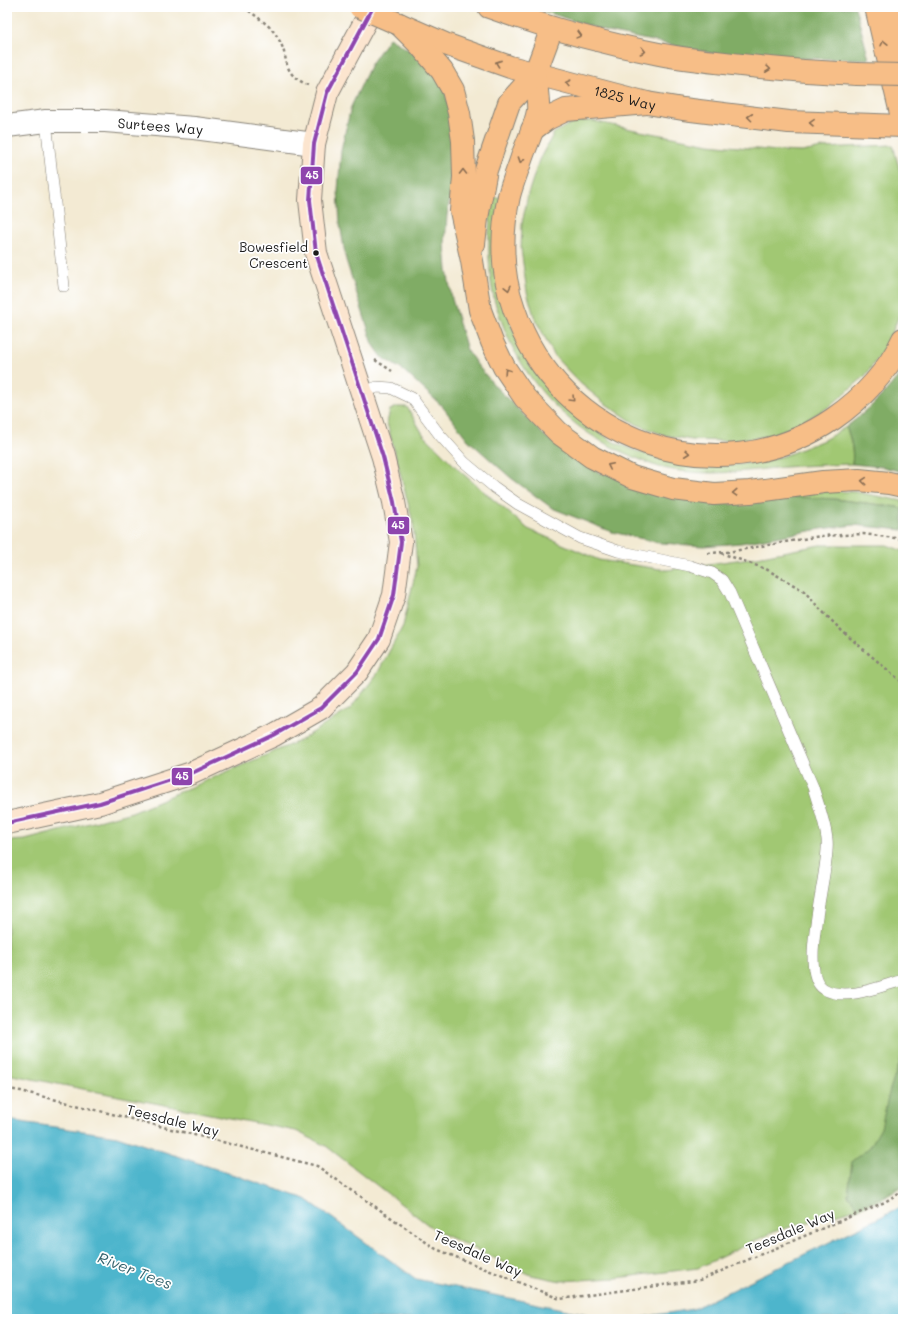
<svg xmlns="http://www.w3.org/2000/svg" width="910" height="1326" font-family="Mali,sans-serif">
<style>
.green{fill:#a1c873;stroke:#5e7248}
.forest{fill:#80ac65;stroke:#4e6440}
.water{fill:#4db5cc;stroke:#346874}
.lines{fill:none;stroke-linecap:round;stroke-linejoin:round}
.lane-casing{stroke:#888378;stroke-width:12}
.street-casing{stroke:#888378;stroke-width:24}
.secondary-casing{stroke:#888378;stroke-width:24}
.primary-casing{stroke:#888378;stroke-width:24}
.highway-casing{stroke:#888378;stroke-width:24}
.path{stroke:#888378;stroke-width:2.5;stroke-dasharray:3 3;stroke-linecap:butt}
.lane{stroke:#fff;stroke-width:11}
.street{stroke:#fff;stroke-width:22}
.secondary{stroke:#fce5cf;stroke-width:22}
.primary{stroke:#f7be87;stroke-width:22}
.highway{stroke:#f7be87;stroke-width:22}
.primary-bridge-casing{stroke:#888378;stroke-width:24;stroke-linecap:butt}
.primary-bridge{stroke:#f7be87;stroke-width:22}
.bus-1-casing{stroke:#fff;stroke-width:7}
.bus-1{stroke:#8e44ad;stroke-width:4}
.oneway{stroke:#8a6d52}
.bus-dot{fill:#1c1c1c;stroke:#fff;stroke-width:1.5}
.labels{text-anchor:middle;dominant-baseline:central;stroke-width:3.5;stroke-linejoin:round;paint-order:stroke}
.bus-label{font-size:13px;fill:#1c1c1c;stroke:#fff;text-anchor:end}
.street-label{font-size:14px;fill:#1c1c1c;stroke:#fff}
.water-label{font-size:15px;font-style:italic;fill:#32616b;stroke:#fff}
.line-badge{stroke:#fff;stroke-width:1.5}
.badge-label{font-size:11px;text-anchor:middle;font-weight:bold;fill:#fff}
</style>
<rect width="100%" height="100%" fill="#fff"/>
<filter id="ink" filterUnits="userSpaceOnUse"><feTurbulence type="fractalNoise" baseFrequency=".025" numOctaves="2"/><feDisplacementMap in="SourceGraphic" scale="8" xChannelSelector="R" yChannelSelector="G"/><feConvolveMatrix kernelMatrix="1 2 1 2 8 2 1 2 1" color-interpolation-filters="sRGB"/></filter>
<filter id="wash" filterUnits="userSpaceOnUse"><feTurbulence type="fractalNoise" baseFrequency=".012" numOctaves="4" result="noise"/><feDisplacementMap in="SourceGraphic" scale="16" xChannelSelector="R" yChannelSelector="G"/><feGaussianBlur stdDeviation="0.9" result="paint"/><feColorMatrix in="noise" values="0 0 0 0 0 0 0 0 0 0 0 0 0 0 0 0 0 1.4 0 .05"/><feComposite in="paint" operator="in"/></filter>
<g filter="url(#wash)">
<rect width="100%" height="100%" fill="#f3ead3"/>
<g class="green">
<path d="M 581,121 L 593,121 L 640,131 L 709,144 L 777,151 L 802,152 L 822,148 L 893,145 L 903,183 L 903,306 L 887,345 L 865,376 L 829,407 L 797,425 L 768,436 L 733,441 L 692,440 L 664,435 L 636,424 L 603,402 L 580,383 L 555,357 L 534,316 L 527,292 L 521,249 L 522,224 L 528,194 L 539,160 L 554,133 L 566,126 Z"/>
<path d="M 502,197 L 511,325 L 530,366 L 549,389 L 582,420 L 614,442 L 639,452 L 675,462 L 726,466 L 757,462 L 784,456 L 824,440 L 846,427 C 851,438 854,452 852,464 C 830,465 807,465 785,467 C 745,471 709,477 668,469 C 656,467 645,462 634,457 C 570,432 522,382 500,317 C 498,310 494,302 493,294 C 487,262 488,229 492,198 Z"/>
<path d="M 397,407 L 407,407 L 423,434 L 462,473 L 528,529 L 599,560 L 667,570 L 757,557 L 820,545 L 887,545 L 903,551 L 903,1186 L 883,1199 L 856,1209 L 776,1231 L 698,1268 L 616,1278 L 561,1281 L 531,1275 L 436,1231 L 326,1146 L 296,1131 L 7,1074 L 7,841 L 25,840 L 132,812 L 299,741 L 350,709 L 377,674 L 403,626 L 417,566 L 413,522 L 387,423 L 390,410 Z"/>
<path d="M 830,491 L 856,492 L 903,501 L 903,509 L 897,507 L 834,499 L 779,496 Z"/>
</g>
<g class="forest">
<path d="M 531,7 L 855,7 L 869,59 L 735,58 L 608,32 Z"/>
<path d="M 389,38 L 424,59 L 442,81 L 456,131 L 453,181 L 447,215 L 445,243 L 447,270 L 452,299 L 467,350 L 478,366 L 495,386 L 545,436 L 574,458 L 600,473 L 779,496 L 834,499 L 897,507 L 903,509 L 903,530 L 854,525 L 821,529 L 741,543 L 703,546 L 661,543 L 612,532 L 552,508 L 511,478 L 468,440 L 442,406 L 404,371 L 382,357 L 373,344 L 346,260 L 340,224 L 338,191 L 341,150 L 351,107 L 371,64 Z"/>
<path d="M 903,369 L 903,472 L 883,467 L 852,464 C 854,452 851,438 846,427 C 868,410 888,392 903,369 Z"/>
<path d="M 903,1054 L 903,1184 L 884,1196 L 857,1206 L 848,1195 L 852,1161 L 870,1147 L 881,1128 L 890,1089 Z"/>
</g>
<g class="water">
<path d="M 7,1120 L 117,1136 L 306,1199 L 416,1279 L 611,1319 L 7,1319 Z"/>
<path d="M 903,1206 L 903,1319 L 631,1319 L 693,1309 Z"/>
</g>
</g>
<g filter="url(#ink)">
<g class="lines">
<g class="lane-casing">
<g id="lane">
<path d="M 46,121 L 64,286"/>
<path d="M 361,393 L 377,387 L 391,388 L 412,398 L 439,434 L 464,462 L 494,487 L 518,504 L 580,538 L 618,551 L 690,566 L 712,573 L 722,580 L 730,593 L 813,787 C 818,804 825,821 827,839 C 831,869 796,973 824,989 C 845,1002 881,986 903,980"/>
</g>
</g>
<g class="street-casing">
<g id="street">
<path id="s1" d="M 7,126 L 46,121 L 105,121 L 194,128 L 314,144"/>
</g>
</g>
<g class="secondary-casing">
<path id="secondary" d="M 7,823 L 100,803 L 192,773 L 274,735 L 321,708 L 357,672 L 379,639 L 394,595 L 401,542 L 394,502 L 383,457 L 316,253 L 310,200 L 314,144 L 327,93 L 373,7"/>
</g>
<g class="primary-casing">
<g id="primary">
<path d="M 489,7 C 545,27 601,43 659,54 C 678,58 697,60 716,62 C 763,68 809,72 856,74"/>
<path id="s2" d="M 399,24 L 445,44 L 510,67 L 647,103 L 683,109 L 789,122 L 903,126"/>
<path d="M 535,74 L 552,28"/>
</g>
</g>
<g class="highway-casing">
<g id="highway">
<path d="M 876,7 L 903,122"/>
<path d="M 889,7 L 903,48"/>
<path d="M 399,24 L 420,45 L 442,71 L 453,90 L 459,113 L 463,141 L 464,177 L 461,211 L 472,261 L 480,310 L 492,342 L 504,367 L 525,398 L 559,433 L 592,457 L 632,477 L 673,489 L 714,494 L 750,492 L 823,482 L 859,480 L 889,483 L 903,486"/>
<path d="M 535,74 C 536,85 539,101 538,111 C 535,128 526,144 521,160 C 517,172 512,184 509,196 C 501,233 501,273 514,309 C 558,441 717,498 833,419 C 862,399 888,371 903,339"/>
<path d="M 532,130 L 547,119 L 566,110 L 647,103"/>
<path d="M 474,244 L 477,218 L 486,170 L 509,103 L 535,74"/>
</g>
</g>
<g class="path">
<path d="M 244,7 C 255,16 271,25 278,38 C 291,59 279,72 308,85"/>
<path d="M 375,360 L 392,371"/>
<path d="M 708,553 L 727,552 L 821,536 L 863,534 L 903,539"/>
<path d="M 721,553 L 766,569 L 804,591 L 819,608 L 842,631 L 903,683"/>
<path d="M 7,1089 L 21,1091 L 317,1166 L 436,1249 L 560,1299 L 700,1280 L 885,1202 L 903,1190"/>
</g>
<use href="#lane" class="lane"/>
<use href="#street" class="street"/>
<use href="#secondary" class="secondary"/>
<use href="#primary" class="primary"/>
<use href="#highway" class="highway"/>
<g class="primary-bridge-casing">
<g id="primary-bridge">
<path d="M 360,7 L 399,24"/>
<path d="M 856,74 L 903,75"/>
</g>
</g>
<use href="#primary-bridge" class="primary-bridge"/>
<g class="bus-1-casing">
<path id="bus-1" d="M 7,823 L 100,803 L 192,773 L 274,735 L 321,708 L 357,672 L 379,639 L 394,595 L 401,542 L 394,502 L 383,457 L 316,253 L 310,200 L 314,144 L 327,93 L 373,7"/>
</g>
<use href="#bus-1" class="bus-1"/>
</g>
<defs><path id="oneway-chevron" d="M-2-3.5L2.5 0L-2 3.5" fill="none" stroke-width="1.6" stroke-linecap="round" stroke-linejoin="round"/></defs>
<g class="oneway">
<use href="#oneway-chevron" transform="translate(579 35) rotate(15)"/>
<use href="#oneway-chevron" transform="translate(884 43) rotate(-103)"/>
<use href="#oneway-chevron" transform="translate(643 51) rotate(13)"/>
<use href="#oneway-chevron" transform="translate(498 63) rotate(-160)"/>
<use href="#oneway-chevron" transform="translate(768 69) rotate(6)"/>
<use href="#oneway-chevron" transform="translate(568 83) rotate(-166)"/>
<use href="#oneway-chevron" transform="translate(750 117) rotate(-173)"/>
<use href="#oneway-chevron" transform="translate(812 123) rotate(-177)"/>
<use href="#oneway-chevron" transform="translate(521 160) rotate(109)"/>
<use href="#oneway-chevron" transform="translate(463 172) rotate(-90)"/>
<use href="#oneway-chevron" transform="translate(508 288) rotate(77)"/>
<use href="#oneway-chevron" transform="translate(507 371) rotate(-123)"/>
<use href="#oneway-chevron" transform="translate(572 399) rotate(45)"/>
<use href="#oneway-chevron" transform="translate(687 453) rotate(6)"/>
<use href="#oneway-chevron" transform="translate(610 466) rotate(-154)"/>
<use href="#oneway-chevron" transform="translate(864 481) rotate(-175)"/>
<use href="#oneway-chevron" transform="translate(735 493) rotate(177)"/>
</g>
</g>
<circle class="bus-dot" cx="316" cy="253" r="3.5"/>
<g class="labels">
<g class="bus-label">
<text x="308" y="246">Bowesfield<tspan x="308" dy="16">Crescent</tspan></text>
</g>
<g class="street-label">
<text stroke="none"><textPath href="#s2" startOffset="238">1825 Way</textPath></text>
<text stroke="none"><textPath href="#s1" startOffset="154">Surtees Way</textPath></text>
<text transform="translate(173 1120) rotate(14)">Teesdale Way</text>
<text transform="translate(790 1231) rotate(-23)">Teesdale Way</text>
<text transform="translate(478 1253) rotate(24)">Teesdale Way</text>
</g>
<g class="water-label">
<text transform="translate(135 1270) rotate(21)">River Tees</text>
</g>
</g>
<g class="line-badge">
<rect x="300" y="166" width="23" height="19" rx="4" fill="#8e44ad"/>
<rect x="387" y="516" width="23" height="19" rx="4" fill="#8e44ad"/>
<rect x="171" y="767" width="22" height="19" rx="4" fill="#8e44ad"/>
</g>
<g class="badge-label">
<text x="312" y="179">45</text>
<text x="398" y="529">45</text>
<text x="182" y="780">45</text>
</g>
<rect width="910" height="1326" fill="none" stroke="#fff" stroke-width="24"/>
</svg>
